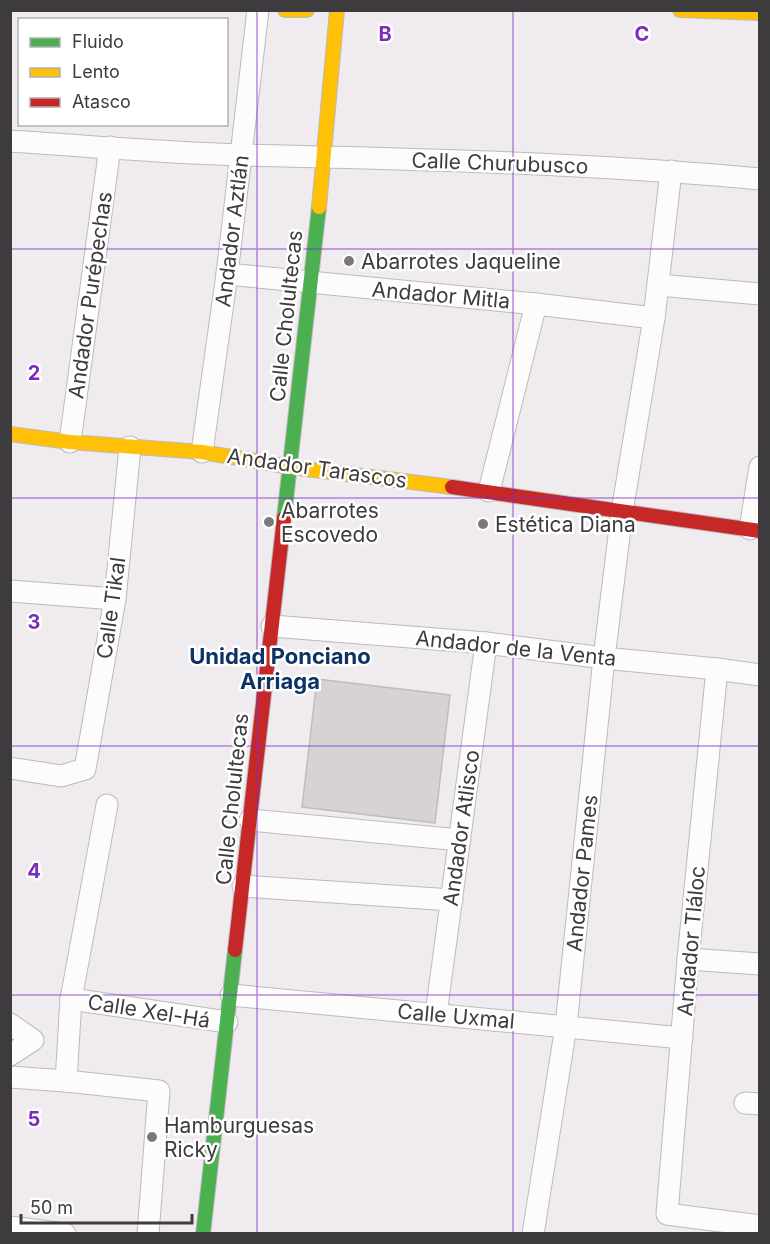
<svg xmlns="http://www.w3.org/2000/svg" width="770" height="1244" font-family="Inter,sans-serif">
<style>
.building{fill:#d7d3d4;stroke:#c0bcbe;stroke-width:1.5}
.lines{fill:none;stroke-linecap:round;stroke-linejoin:round}
.street-casing{stroke:#bdbabc;stroke-width:23}
.fast-casing{stroke:#bdbabc;stroke-width:16}
.slow-casing{stroke:#bdbabc;stroke-width:16}
.jam-casing{stroke:#bdbabc;stroke-width:16}
.street{stroke:#fdfcfd;stroke-width:21}
.fast{stroke:#4caf50;stroke-width:14}
.slow{stroke:#ffc107;stroke-width:14}
.jam{stroke:#c62828;stroke-width:14}
.grid{fill:none;stroke:#7b2cbf;stroke-width:1.5;stroke-opacity:0.55}
.poi-dot{fill:#7c797c;stroke:#fff;stroke-width:2}
.labels{text-anchor:middle;dominant-baseline:central;stroke-width:5;stroke-linejoin:round;paint-order:stroke}
.street-label{font-size:21px;fill:#3e3b3e;stroke:#fff}
.poi-label{font-size:21px;fill:#3e3b3e;stroke:#fff;text-anchor:start}
.neighbourhood-label{font-size:22px;font-weight:bold;fill:#0c3366;stroke:#fff}
.grid-label{font-size:20px;text-anchor:middle;font-weight:bold;fill:#7b2cbf;stroke:#fff;stroke-width:5;stroke-linejoin:round;paint-order:stroke}
</style>
<rect width="100%" height="100%" fill="#efebef"/>
<path class="building" d="M 317,679 L 450,695 L 435,823 L 302,807 Z"/>
<g class="lines">
<g class="street-casing">
<g id="street">
<path d="M 10,141 C 87,146 165,153 242,155 C 414,159 588,163 760,179"/>
<path d="M 227,274 L 536,304 L 654,318"/>
<path d="M 658,285 L 760,294"/>
<path d="M 70,442 L 110,147"/>
<path d="M 202,452 L 227,274 L 258,10"/>
<path d="M 489,491 L 536,304"/>
<path d="M 750,529 L 760,467"/>
<path d="M 10,591 L 115,599"/>
<path d="M 272,626 L 486,643 L 604,658 L 717,669 L 760,675"/>
<path d="M 717,669 L 688,959 L 667,1214 L 760,1226"/>
<path d="M 10,768 L 61,776 L 85,769 L 115,599 L 130,447"/>
<path d="M 250,820 L 460,840"/>
<path d="M 243,886 L 452,900"/>
<path d="M 688,959 L 760,964"/>
<path d="M 231,995 L 682,1038"/>
<path d="M 71,999 L 227,1022"/>
<path d="M 436,1014 L 486,643"/>
<path d="M 10,1024 L 33,1040 L 10,1055"/>
<path d="M 10,1077 L 66,1081 L 159,1091 L 148,1234"/>
<path d="M 66,1081 L 71,999 L 107,805"/>
<path d="M 745,1103 L 760,1104"/>
<path d="M 10,1227 L 65,1234"/>
<path d="M 533,1234 L 566,1026 L 604,658 L 622,512 L 654,318 L 671,171"/>
</g>
</g>
<g class="fast-casing">
<g id="fast">
<path d="M 284,518 L 319,207"/>
<path d="M 203,1234 L 235,950"/>
</g>
</g>
<g class="slow-casing">
<g id="slow">
<path d="M 285,10 L 307,10"/>
<path d="M 680,10 L 760,13"/>
<path d="M 319,207 L 337,10"/>
<path d="M 10,434 L 70,442 L 202,452 L 290,467 L 452,487"/>
</g>
</g>
<g class="jam-casing">
<g id="jam">
<path d="M 452,487 L 760,531"/>
<path d="M 235,950 L 284,518"/>
</g>
</g>
<use href="#street" class="street"/>
<use href="#fast" class="fast"/>
<use href="#slow" class="slow"/>
<use href="#jam" class="jam"/>
</g>
<path class="grid" d="M 257,10 L 257,1234M 513,10 L 513,1234M 10,249 L 760,249M 10,498 L 760,498M 10,746 L 760,746M 10,995 L 760,995"/>
<g class="poi-dot">
<circle cx="349" cy="261" r="6"/>
<circle cx="269" cy="522" r="6"/>
<circle cx="483" cy="524" r="6"/>
<circle cx="152" cy="1137" r="6"/>
</g>
<g class="labels">
<g class="street-label">
<text transform="translate(500 163) rotate(2)">Calle Churubusco</text>
<text transform="translate(232 231) rotate(-83)">Andador Aztlán</text>
<text transform="translate(90 295) rotate(-82)">Andador Purépechas</text>
<text transform="translate(441 295) rotate(5)">Andador Mitla</text>
<text transform="translate(286 316) rotate(-84)">Calle Cholultecas</text>
<text transform="translate(317 468) rotate(8)">Andador Tarascos</text>
<text transform="translate(111 608) rotate(-82)">Calle Tikal</text>
<text transform="translate(516 648) rotate(6)">Andador de la Venta</text>
<text transform="translate(232 799) rotate(-84)">Calle Cholultecas</text>
<text transform="translate(461 828) rotate(-82)">Andador Atlisco</text>
<text transform="translate(582 873) rotate(-84)">Andador Pames</text>
<text transform="translate(691 941) rotate(-85)">Andador Tláloc</text>
<text transform="translate(149 1011) rotate(9)">Calle Xel-Há</text>
<text transform="translate(456 1016) rotate(5)">Calle Uxmal</text>
</g>
<g class="poi-label">
<text x="361" y="261">Abarrotes Jaqueline</text>
<text x="281" y="510">Abarrotes<tspan x="281" dy="24">Escovedo</tspan></text>
<text x="495" y="524">Estética Diana</text>
<text x="164" y="1125">Hamburguesas<tspan x="164" dy="24">Ricky</tspan></text>
</g>
<g class="neighbourhood-label">
<text x="280" y="656">Unidad Ponciano<tspan x="280" dy="25">Arriaga</tspan></text>
</g>
</g>
<g class="grid-label">
<text x="385" y="41">B</text>
<text x="642" y="41">C</text>
<text x="34" y="380">2</text>
<text x="34" y="629">3</text>
<text x="34" y="878">4</text>
<text x="34" y="1126">5</text>
</g>
<rect width="770" height="1244" fill="none" stroke="#3e3b3e" stroke-width="24"/>
<rect x="18" y="18" width="210" height="108" fill="#ffffff" stroke="#b2b1b2" stroke-width="1.5"/>
<rect x="30" y="38" width="30" height="9" fill="#4caf50" stroke="#b2b1b2" stroke-width="1.5"/>
<text x="72" y="48" font-size="18" fill="#3e3b3e">Fluido</text>
<rect x="30" y="68" width="30" height="9" fill="#ffc107" stroke="#b2b1b2" stroke-width="1.5"/>
<text x="72" y="78" font-size="18" fill="#3e3b3e">Lento</text>
<rect x="30" y="98" width="30" height="9" fill="#c62828" stroke="#b2b1b2" stroke-width="1.5"/>
<text x="72" y="108" font-size="18" fill="#3e3b3e">Atasco</text>
<path d="M21 1214v9h171v-9" fill="none" stroke="#3e3b3e" stroke-width="3"/>
<text x="30" y="1214" font-size="18" fill="#3e3b3e" stroke="#ffffff" stroke-width="4.5" paint-order="stroke">50 m</text>
</svg>
